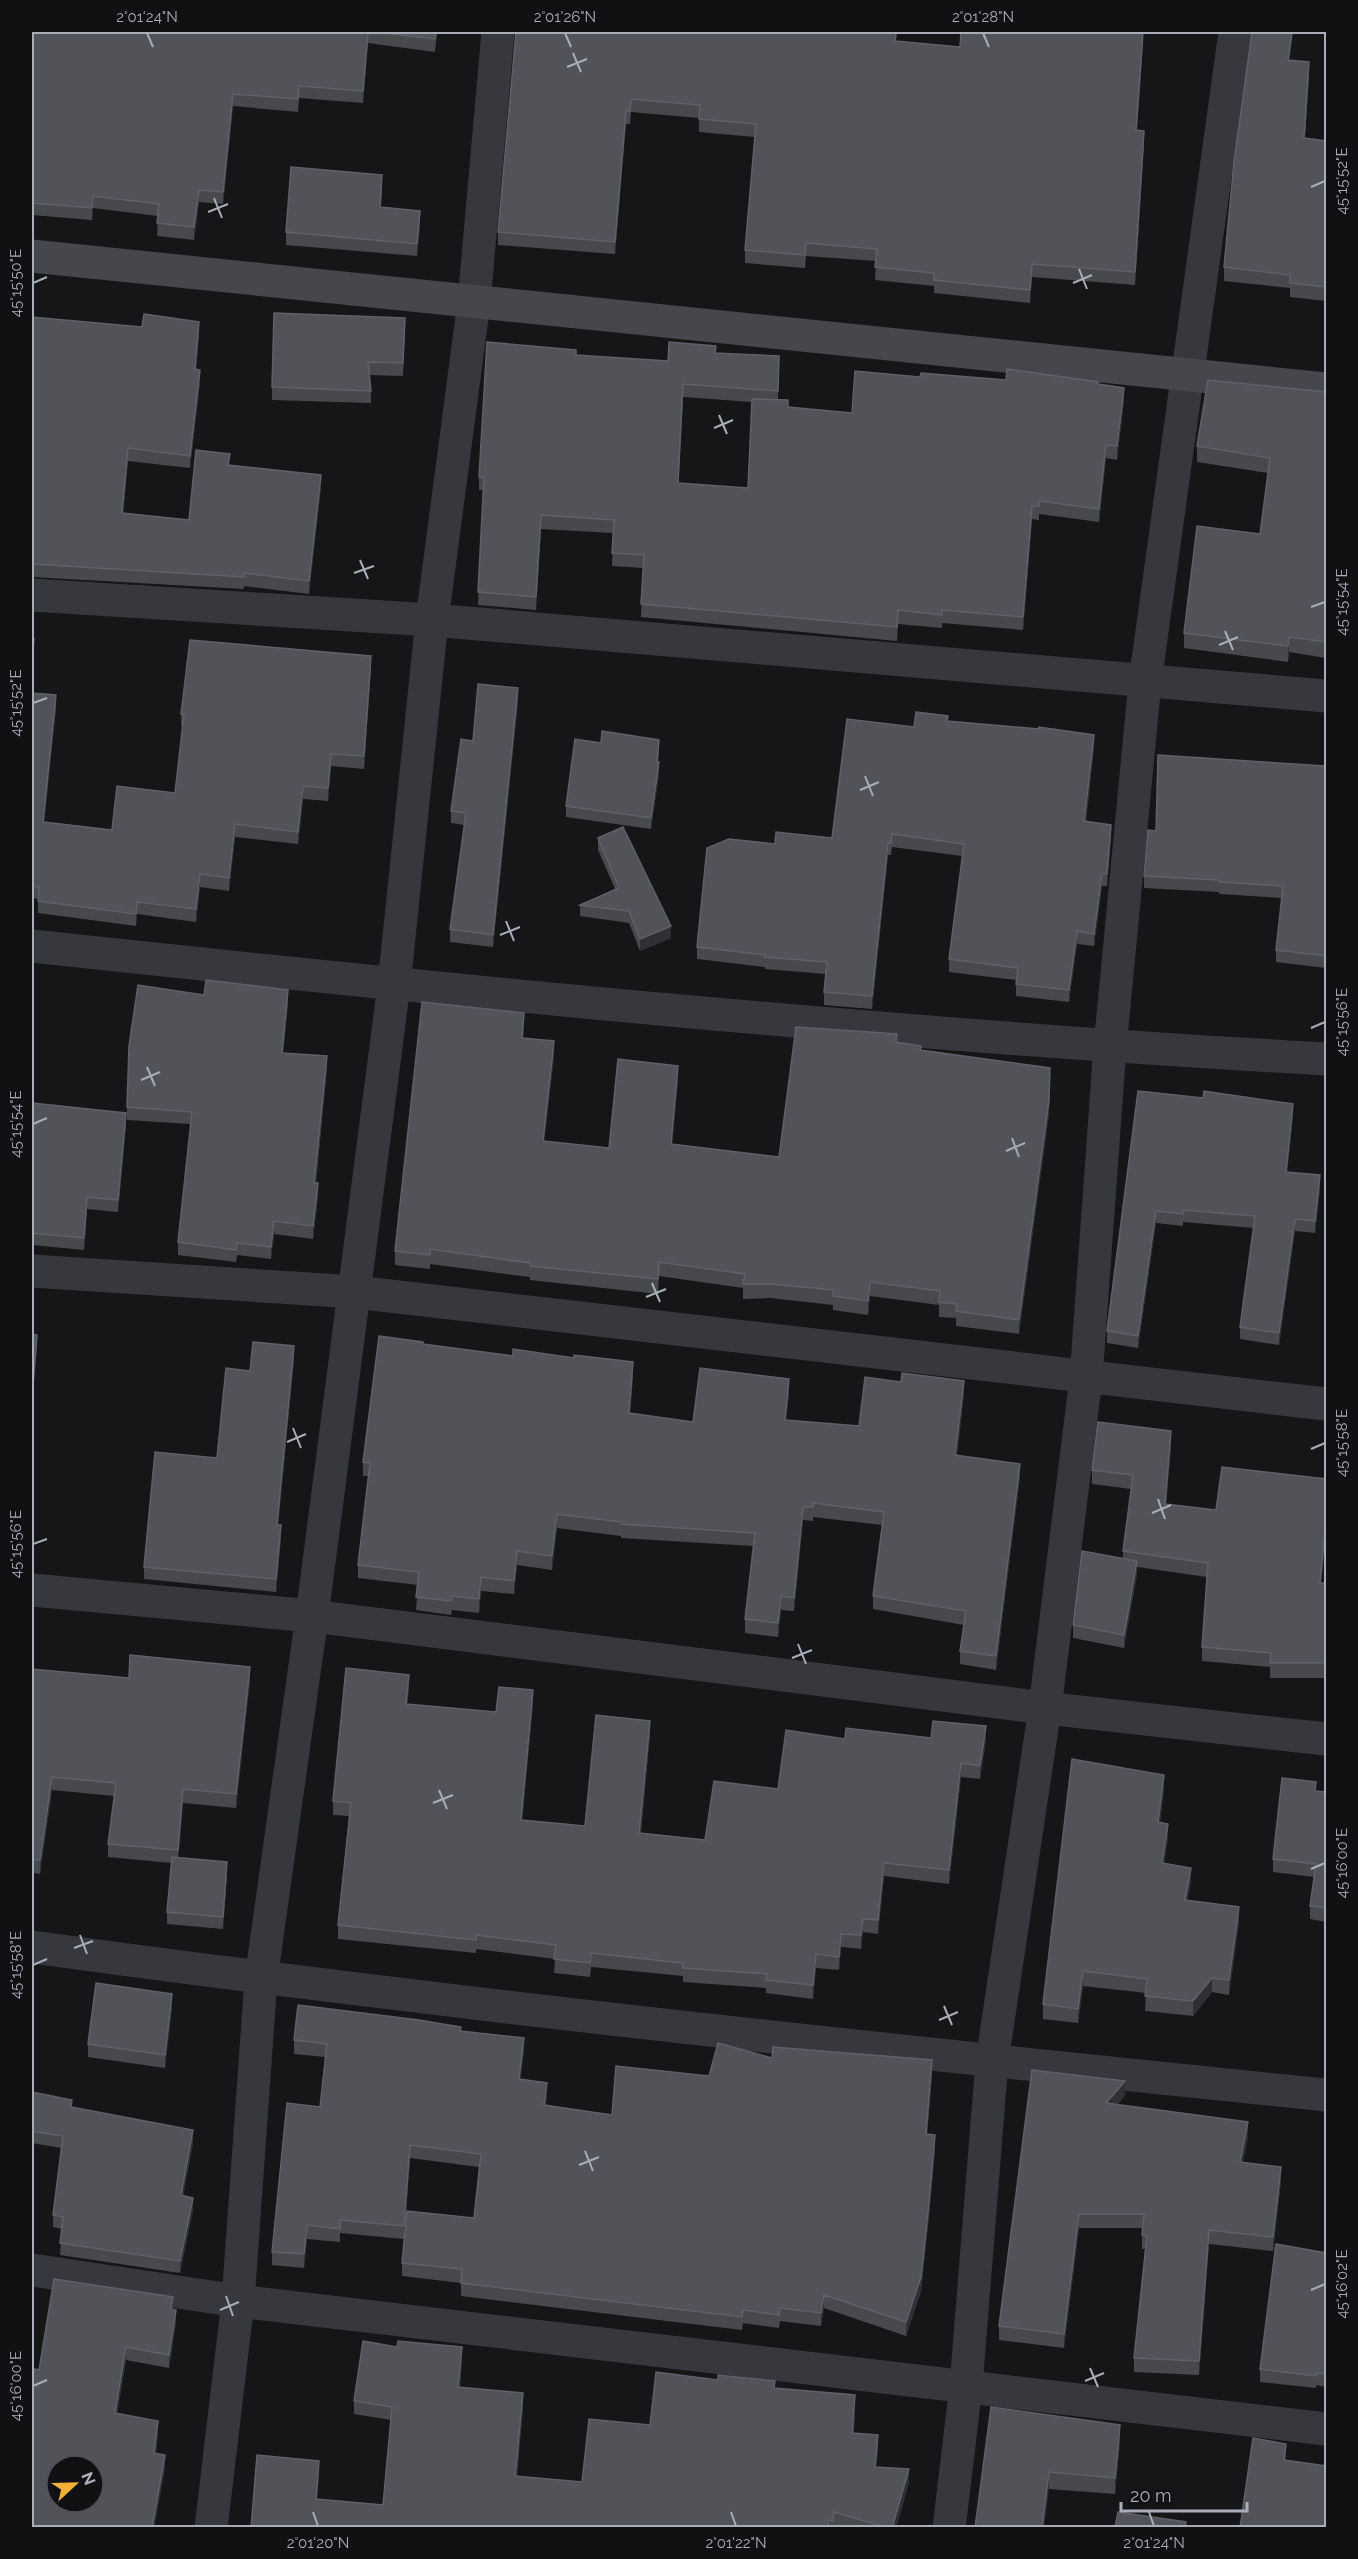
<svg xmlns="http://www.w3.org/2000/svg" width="1358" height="2559" font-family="Raleway,sans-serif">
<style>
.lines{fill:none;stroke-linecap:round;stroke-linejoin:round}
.street{stroke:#37383d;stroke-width:33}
.secondary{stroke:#45474d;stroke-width:33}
.wall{fill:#47494d;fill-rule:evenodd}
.shaded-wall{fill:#2f3033}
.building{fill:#525359;stroke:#5f6168;stroke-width:1.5;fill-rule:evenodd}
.ticks{fill:none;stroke:#a8adb8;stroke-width:2}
.neatline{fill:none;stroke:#a8adb8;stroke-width:2}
.ticks-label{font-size:15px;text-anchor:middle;fill:#a8adb8}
</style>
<rect width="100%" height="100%" fill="#161618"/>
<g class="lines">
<g class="street">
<path d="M 32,595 L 432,620 L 1326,696"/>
<path d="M 32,946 C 462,992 894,1035 1326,1059"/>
<path d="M 32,1271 L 355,1292 L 1326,1404"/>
<path d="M 32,1590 L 312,1616 L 1045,1708 L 1326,1739"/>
<path d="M 32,1947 C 462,2006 894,2051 1326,2095"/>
<path d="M 32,2270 L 238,2301 L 1326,2429"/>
<path d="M 211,2528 L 238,2301 L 261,1979 L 312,1616 L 394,985 L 432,620 L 474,302 L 498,32"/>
<path d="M 949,2528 L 966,2386 L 992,2061 L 1045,1708 L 1086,1378 L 1110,1047 L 1145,682 L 1235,32"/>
</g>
<path class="secondary" d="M 32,256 L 1326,389"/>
</g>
<g class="wall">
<path d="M 32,32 L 437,32 L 435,52 L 368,43 L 363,103 L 299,98 L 298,112 L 233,106 L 223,204 L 199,202 L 194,240 L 157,236 L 158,216 L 93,208 L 92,220 L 32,215 Z"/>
<path d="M 516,32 L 897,32 L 896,41 L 960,47 L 1143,43 L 1137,130 L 1144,144 L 1135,285 L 1032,277 L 1030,303 L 934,293 L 934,286 L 875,280 L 876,261 L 806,256 L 805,268 L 745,263 L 745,250 L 755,137 L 699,132 L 699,118 L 631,112 L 630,124 L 626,124 L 615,254 L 498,245 L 498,232 Z"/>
<path d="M 1290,61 L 1309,76 L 1305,138 L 1326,141 L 1326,301 L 1290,297 L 1290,288 L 1224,281 L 1224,267 Z"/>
<path d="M 382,188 L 381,207 L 420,223 L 417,256 L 286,245 L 286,232 Z"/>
<path d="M 32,317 L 199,334 L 196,369 L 200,383 L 190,468 L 128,461 L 123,513 L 189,520 L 230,465 L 321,487 L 309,594 L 244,586 L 244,589 L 32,577 Z"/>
<path d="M 405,330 L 403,376 L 369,375 L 371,391 L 371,403 L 272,400 L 272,387 Z"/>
<path d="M 716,353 L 779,356 L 778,399 L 788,407 L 852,413 L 920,377 L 1098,385 L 1124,401 L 1117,460 L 1106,458 L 1099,522 L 1039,514 L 1039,520 L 1032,519 L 1023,630 L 942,623 L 942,628 L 898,624 L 897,641 L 641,617 L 643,568 L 612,566 L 613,533 L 541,529 L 536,610 L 478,605 L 483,490 L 479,490 L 479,477 L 576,356 L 668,361 ZM 683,397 L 752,402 L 748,488 L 678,483 Z"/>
<path d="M 1326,392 L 1326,658 L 1289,652 L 1288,662 L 1184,648 L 1184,633 L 1260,534 L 1268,473 L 1197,462 L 1197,446 Z"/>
<path d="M 371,668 L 364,769 L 331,766 L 328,801 L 303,799 L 298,844 L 235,837 L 229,891 L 200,887 L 196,922 L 137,914 L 136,926 L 38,913 L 38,899 L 32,898 L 32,693 L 56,708 L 44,822 L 112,830 L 175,793 L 183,727 L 181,726 L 181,714 Z"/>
<path d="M 518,701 L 493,947 L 450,942 L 450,929 L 464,825 L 451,823 L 451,811 Z"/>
<path d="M 948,721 L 1094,747 L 1086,822 L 1111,837 L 1107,886 L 1102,886 L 1094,946 L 1077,944 L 1069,1002 L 1016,996 L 1016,980 L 949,972 L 949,959 L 962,856 L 892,847 L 891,855 L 888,855 L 872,1009 L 824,1005 L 824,992 L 826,974 L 765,969 L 765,967 L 697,959 L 697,947 L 775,844 L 832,838 L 914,727 Z"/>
<path d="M 601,743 L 659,751 L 658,762 L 659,774 L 651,829 L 566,817 L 566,806 Z"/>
<path d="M 1325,770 L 1326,770 L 1326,968 L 1276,962 L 1276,950 L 1282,898 L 1219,894 L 1219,892 L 1144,888 L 1144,876 L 1156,831 Z"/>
<path d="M 598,838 L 671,938 L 640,951 L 629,923 L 580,916 L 580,905 L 615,889 L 598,850 Z"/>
<path d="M 204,995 L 288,1003 L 283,1053 L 327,1068 L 316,1183 L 318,1196 L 313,1239 L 274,1234 L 271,1259 L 237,1255 L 236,1262 L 178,1255 L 178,1242 L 191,1124 L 127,1120 L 127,1107 Z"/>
<path d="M 524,1028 L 523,1038 L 554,1056 L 544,1141 L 609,1148 L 678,1080 L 672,1144 L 779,1157 L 897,1043 L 921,1050 L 1050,1083 L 1049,1114 L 1019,1334 L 956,1326 L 956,1318 L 939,1317 L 939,1305 L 870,1296 L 868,1315 L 833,1310 L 833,1305 L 771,1298 L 743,1299 L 743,1288 L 659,1276 L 658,1294 L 530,1280 L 530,1277 L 430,1264 L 430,1269 L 395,1265 L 395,1251 Z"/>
<path d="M 1138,1091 L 1293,1116 L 1287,1172 L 1320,1188 L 1315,1233 L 1295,1231 L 1279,1345 L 1240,1339 L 1240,1327 L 1254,1228 L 1183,1222 L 1183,1226 L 1156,1223 L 1138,1348 L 1107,1343 L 1107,1331 Z"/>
<path d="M 32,1103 L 126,1125 L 118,1212 L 87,1209 L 84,1250 L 32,1245 Z"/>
<path d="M 423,1344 L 633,1376 L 630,1413 L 693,1422 L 789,1392 L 786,1420 L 859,1426 L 964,1394 L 957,1455 L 1020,1477 L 996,1670 L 960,1664 L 960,1651 L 964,1625 L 873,1609 L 873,1596 L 882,1525 L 813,1517 L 813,1521 L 803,1520 L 794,1611 L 781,1610 L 778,1637 L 745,1633 L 745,1619 L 753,1546 L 621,1538 L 621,1536 L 557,1528 L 552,1570 L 517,1565 L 514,1594 L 481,1591 L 479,1613 L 452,1610 L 451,1615 L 416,1610 L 418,1585 L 358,1578 L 358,1565 L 369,1476 L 363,1476 L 363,1462 Z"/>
<path d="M 294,1359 L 278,1525 L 281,1538 L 276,1592 L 144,1579 L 144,1567 L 217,1458 L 250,1371 Z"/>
<path d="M 1171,1446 L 1166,1505 L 1321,1583 L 1326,1583 L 1326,1678 L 1270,1678 L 1270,1667 L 1202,1661 L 1202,1647 L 1207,1577 L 1137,1567 L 1137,1574 L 1124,1648 L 1073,1638 L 1073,1625 L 1123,1559 L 1123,1551 L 1131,1489 L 1092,1484 L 1092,1470 Z"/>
<path d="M 32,1669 L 129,1678 L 250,1680 L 236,1808 L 183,1803 L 178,1857 L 227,1874 L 223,1929 L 167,1924 L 167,1912 L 172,1863 L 108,1857 L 108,1844 L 114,1796 L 52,1790 L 40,1874 L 32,1873 Z"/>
<path d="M 409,1688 L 407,1704 L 496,1712 L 533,1704 L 522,1820 L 585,1826 L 650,1734 L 641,1833 L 705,1840 L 778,1789 L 845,1739 L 931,1738 L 986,1740 L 980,1779 L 961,1777 L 949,1884 L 884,1876 L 878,1934 L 863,1932 L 861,1949 L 841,1947 L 839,1970 L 816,1968 L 813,1999 L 766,1993 L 766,1988 L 683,1982 L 683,1976 L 591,1967 L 590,1977 L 554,1973 L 555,1959 L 476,1949 L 476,1953 L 338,1939 L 338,1925 L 349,1816 L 333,1815 L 333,1801 Z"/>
<path d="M 1164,1789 L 1160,1822 L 1168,1838 L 1164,1864 L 1191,1882 L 1187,1900 L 1239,1922 L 1229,1995 L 1212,1992 L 1193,2016 L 1145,2011 L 1146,1993 L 1083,1986 L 1078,2023 L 1043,2019 L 1043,2004 Z"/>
<path d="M 1316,1791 L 1326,1792 L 1326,1922 L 1310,1919 L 1310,1906 L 1314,1877 L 1273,1872 L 1273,1859 Z"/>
<path d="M 172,2007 L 165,2068 L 88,2057 L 88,2044 Z"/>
<path d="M 461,2031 L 524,2051 L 520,2079 L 547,2096 L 546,2106 L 612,2115 L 709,2076 L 772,2058 L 932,2074 L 927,2135 L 935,2149 L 929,2216 L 921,2291 L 906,2336 L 824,2308 L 821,2326 L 780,2321 L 779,2328 L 743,2323 L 742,2330 L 461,2296 L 461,2283 L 402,2276 L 402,2263 L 474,2218 L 479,2167 L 410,2158 L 404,2239 L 340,2233 L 340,2242 L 307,2239 L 304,2268 L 272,2265 L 272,2252 L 320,2107 L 325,2057 L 294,2054 L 294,2040 Z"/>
<path d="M 1032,2070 L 1125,2095 L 1117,2105 L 1248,2136 L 1243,2162 L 1281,2181 L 1273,2251 L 1209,2244 L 1199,2375 L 1134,2372 L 1134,2358 L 1145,2249 L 1142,2249 L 1142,2228 L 1079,2228 L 1064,2348 L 999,2340 L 999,2326 Z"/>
<path d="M 32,2092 L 72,2107 L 193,2143 L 183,2196 L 193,2210 L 180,2273 L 60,2255 L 62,2229 L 53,2227 L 53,2215 L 61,2148 L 32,2143 Z"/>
<path d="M 1326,2253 L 1326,2387 L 1316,2385 L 1316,2388 L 1260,2382 L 1260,2369 Z"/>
<path d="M 173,2310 L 176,2323 L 169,2368 L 126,2360 L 117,2414 L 158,2434 L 156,2453 L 165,2468 L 154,2528 L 32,2528 L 39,2370 Z"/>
<path d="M 462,2360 L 460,2387 L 523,2407 L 517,2476 L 582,2482 L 650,2425 L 775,2388 L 855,2409 L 854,2433 L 878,2448 L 876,2467 L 909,2482 L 896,2528 L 842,2528 L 834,2525 L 834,2528 L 251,2528 L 319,2475 L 317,2499 L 383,2505 L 391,2420 L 354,2414 L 354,2401 Z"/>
<path d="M 991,2407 L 1120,2442 L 1115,2494 L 1049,2489 Z"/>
</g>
<g class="shaded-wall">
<path d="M 368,32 L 368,43 L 363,103 L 363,91 Z"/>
<path d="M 1143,32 L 1143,43 L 1136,143 L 1136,130 Z"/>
<path d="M 1292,32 L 1293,32 L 1288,74 L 1288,60 Z"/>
<path d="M 1309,62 L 1309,76 L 1304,152 L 1304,138 Z"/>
<path d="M 233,94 L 233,106 L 223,204 L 223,192 Z"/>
<path d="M 626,111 L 626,124 L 615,254 L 615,242 Z"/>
<path d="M 1144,131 L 1144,144 L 1135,285 L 1135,272 Z"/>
<path d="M 199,190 L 199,202 L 194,240 L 194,227 Z"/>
<path d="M 93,196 L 93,208 L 92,220 L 92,208 Z"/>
<path d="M 420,211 L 420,223 L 417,256 L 417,244 Z"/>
<path d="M 1032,264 L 1032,277 L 1030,303 L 1030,290 Z"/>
<path d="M 199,322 L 199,334 L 195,382 L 195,369 Z"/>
<path d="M 200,370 L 200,383 L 190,468 L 190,456 Z"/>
<path d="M 683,384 L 683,397 L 678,496 L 678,483 Z"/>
<path d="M 1124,388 L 1124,401 L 1117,460 L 1117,446 Z"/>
<path d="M 1106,445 L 1106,458 L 1099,522 L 1099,509 Z"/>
<path d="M 128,448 L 128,461 L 122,525 L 122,513 Z"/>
<path d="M 321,475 L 321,487 L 309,594 L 309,581 Z"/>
<path d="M 1032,506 L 1032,519 L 1023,630 L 1023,617 Z"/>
<path d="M 541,515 L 541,529 L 536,610 L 536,597 Z"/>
<path d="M 1289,637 L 1289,652 L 1288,662 L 1288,646 Z"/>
<path d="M 34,639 L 34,651 L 32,675 L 32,663 Z"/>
<path d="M 371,656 L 371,668 L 364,769 L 364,756 Z"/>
<path d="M 518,688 L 518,701 L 493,947 L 493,935 Z"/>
<path d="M 56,695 L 56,708 L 43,834 L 43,822 Z"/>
<path d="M 1094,735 L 1094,747 L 1084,834 L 1084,821 Z"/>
<path d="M 659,740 L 659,751 L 657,774 L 657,762 Z"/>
<path d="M 331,754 L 331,766 L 328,801 L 328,788 Z"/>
<path d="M 659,762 L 659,774 L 651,829 L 651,818 Z"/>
<path d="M 303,786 L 303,799 L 298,844 L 298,832 Z"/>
<path d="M 235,824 L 235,837 L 229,891 L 229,878 Z"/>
<path d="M 1111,825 L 1111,837 L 1107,886 L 1107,874 Z"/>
<path d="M 888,843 L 888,855 L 872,1009 L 872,996 Z"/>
<path d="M 200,874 L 200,887 L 196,922 L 196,909 Z"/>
<path d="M 1102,874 L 1102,886 L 1094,946 L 1094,934 Z"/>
<path d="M 137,902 L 137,914 L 136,926 L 136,914 Z"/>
<path d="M 671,926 L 671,938 L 640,951 L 640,939 Z"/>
<path d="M 1077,931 L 1077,944 L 1069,1002 L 1069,990 Z"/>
<path d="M 288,990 L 288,1003 L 282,1065 L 282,1053 Z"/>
<path d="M 524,1013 L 524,1028 L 522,1052 L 522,1038 Z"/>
<path d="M 554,1041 L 554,1056 L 543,1155 L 543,1141 Z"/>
<path d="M 327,1056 L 327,1068 L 314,1195 L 314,1183 Z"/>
<path d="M 678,1066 L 678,1080 L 671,1158 L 671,1144 Z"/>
<path d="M 1050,1068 L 1049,1114 L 1019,1334 L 1019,1320 Z"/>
<path d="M 1293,1104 L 1293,1116 L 1286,1184 L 1286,1172 Z"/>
<path d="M 126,1113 L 126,1125 L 118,1212 L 118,1200 Z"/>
<path d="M 1320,1175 L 1320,1188 L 1315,1233 L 1315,1221 Z"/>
<path d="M 318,1183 L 318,1196 L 313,1239 L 313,1226 Z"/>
<path d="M 87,1197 L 87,1209 L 84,1250 L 84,1238 Z"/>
<path d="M 1156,1211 L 1156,1223 L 1138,1348 L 1138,1336 Z"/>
<path d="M 1295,1219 L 1295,1231 L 1279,1345 L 1279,1333 Z"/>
<path d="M 274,1221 L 274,1234 L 271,1259 L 271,1247 Z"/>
<path d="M 659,1262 L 659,1276 L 658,1294 L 658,1279 Z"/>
<path d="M 870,1282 L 870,1296 L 868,1315 L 868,1301 Z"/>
<path d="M 37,1335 L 37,1347 L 32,1409 L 32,1397 Z"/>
<path d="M 294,1346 L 294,1359 L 277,1537 L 277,1525 Z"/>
<path d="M 633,1362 L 633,1376 L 629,1426 L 629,1413 Z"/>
<path d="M 789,1379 L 789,1392 L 785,1433 L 785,1420 Z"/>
<path d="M 964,1381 L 964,1394 L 955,1468 L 955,1455 Z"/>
<path d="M 1171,1431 L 1171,1446 L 1165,1519 L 1165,1504 Z"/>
<path d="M 1020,1464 L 1020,1477 L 996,1670 L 996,1656 Z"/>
<path d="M 803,1507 L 803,1520 L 794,1611 L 794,1598 Z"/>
<path d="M 557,1514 L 557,1528 L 552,1570 L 552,1556 Z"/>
<path d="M 1326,1520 L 1326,1535 L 1320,1598 L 1320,1583 Z"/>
<path d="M 281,1525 L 281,1538 L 276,1592 L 276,1579 Z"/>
<path d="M 517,1551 L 517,1565 L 514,1594 L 514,1581 Z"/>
<path d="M 1137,1561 L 1137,1574 L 1124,1648 L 1124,1635 Z"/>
<path d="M 481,1577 L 481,1591 L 479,1613 L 479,1599 Z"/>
<path d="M 781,1596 L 781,1610 L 778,1637 L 778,1623 Z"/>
<path d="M 250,1667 L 250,1680 L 236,1808 L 236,1794 Z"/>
<path d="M 409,1675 L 409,1688 L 406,1717 L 406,1704 Z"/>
<path d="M 533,1690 L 533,1704 L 521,1834 L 521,1820 Z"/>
<path d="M 650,1721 L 650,1734 L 639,1847 L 639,1833 Z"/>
<path d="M 986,1726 L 986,1740 L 980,1779 L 980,1766 Z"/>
<path d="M 961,1763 L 961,1777 L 949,1884 L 949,1870 Z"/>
<path d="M 1164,1775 L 1164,1789 L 1158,1836 L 1158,1822 Z"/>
<path d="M 52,1777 L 52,1790 L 40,1874 L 40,1860 Z"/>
<path d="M 183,1789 L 183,1803 L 178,1864 L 178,1850 Z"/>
<path d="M 1168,1824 L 1168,1838 L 1162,1878 L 1162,1863 Z"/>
<path d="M 227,1862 L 227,1874 L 223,1929 L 223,1917 Z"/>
<path d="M 884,1863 L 884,1876 L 878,1934 L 878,1920 Z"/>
<path d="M 1191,1868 L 1191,1882 L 1185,1914 L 1185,1900 Z"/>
<path d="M 1239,1907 L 1239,1922 L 1229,1995 L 1229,1980 Z"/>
<path d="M 863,1919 L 863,1932 L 861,1949 L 861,1935 Z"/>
<path d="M 841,1934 L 841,1947 L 839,1970 L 839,1957 Z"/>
<path d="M 816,1954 L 816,1968 L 813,1999 L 813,1985 Z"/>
<path d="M 1083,1971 L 1083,1986 L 1078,2023 L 1078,2009 Z"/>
<path d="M 1212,1978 L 1212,1992 L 1193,2016 L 1193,2001 Z"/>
<path d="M 172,1994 L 172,2007 L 165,2068 L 165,2055 Z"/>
<path d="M 524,2038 L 524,2051 L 519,2093 L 519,2079 Z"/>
<path d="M 932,2060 L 932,2074 L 926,2148 L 926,2134 Z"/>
<path d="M 1125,2081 L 1125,2095 L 1106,2117 L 1106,2103 Z"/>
<path d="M 547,2083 L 547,2096 L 544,2119 L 544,2105 Z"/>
<path d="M 1248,2122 L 1248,2136 L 1240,2176 L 1240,2162 Z"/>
<path d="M 193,2130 L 193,2143 L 181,2208 L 181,2195 Z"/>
<path d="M 935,2135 L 935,2149 L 929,2216 L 921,2291 L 906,2336 L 906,2322 Z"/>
<path d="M 410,2145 L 410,2158 L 404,2239 L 404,2226 Z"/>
<path d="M 1281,2167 L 1281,2181 L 1273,2251 L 1273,2237 Z"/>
<path d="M 193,2198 L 193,2210 L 180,2273 L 180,2261 Z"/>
<path d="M 1079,2214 L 1079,2228 L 1064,2348 L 1064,2334 Z"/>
<path d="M 307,2225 L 307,2239 L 304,2268 L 304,2254 Z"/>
<path d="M 1209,2230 L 1209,2244 L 1199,2375 L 1199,2361 Z"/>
<path d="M 824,2295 L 824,2308 L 821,2326 L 821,2313 Z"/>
<path d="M 176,2310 L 176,2323 L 169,2368 L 169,2355 Z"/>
<path d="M 126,2347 L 126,2360 L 115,2427 L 115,2413 Z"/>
<path d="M 462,2347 L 462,2360 L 458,2401 L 458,2387 Z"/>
<path d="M 523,2393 L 523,2407 L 515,2489 L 515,2476 Z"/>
<path d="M 855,2395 L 855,2409 L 852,2446 L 852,2433 Z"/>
<path d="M 158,2421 L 158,2434 L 154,2466 L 154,2453 Z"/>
<path d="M 1120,2425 L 1120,2442 L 1115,2494 L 1115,2478 Z"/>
<path d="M 878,2435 L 878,2448 L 875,2481 L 875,2467 Z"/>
<path d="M 1286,2444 L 1286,2458 L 1284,2475 L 1284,2460 Z"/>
<path d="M 165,2455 L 165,2468 L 154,2528 L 152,2528 Z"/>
<path d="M 319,2461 L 319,2475 L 316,2512 L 316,2499 Z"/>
<path d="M 909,2469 L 909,2482 L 896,2528 L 892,2528 Z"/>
<path d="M 1049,2472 L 1049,2489 L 1044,2528 L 1042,2528 Z"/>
</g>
<g class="building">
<path d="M 32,32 L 368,32 L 363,91 L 299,86 L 298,99 L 233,94 L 223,192 L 199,190 L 194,227 L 157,223 L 159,204 L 93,196 L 92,208 L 32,203 Z"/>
<path d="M 375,32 L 436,32 L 435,39 Z"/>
<path d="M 516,32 L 896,32 L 895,41 L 960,47 L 961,32 L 1024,32 L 1037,33 L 1037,32 L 1143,32 L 1136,130 L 1144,131 L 1135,272 L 1032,264 L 1030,290 L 934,280 L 934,273 L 875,267 L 877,249 L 806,243 L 805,255 L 745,250 L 756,124 L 699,119 L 700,105 L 631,99 L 630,111 L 626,111 L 615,242 L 498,232 Z"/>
<path d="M 1252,32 L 1292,32 L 1288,60 L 1309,62 L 1304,138 L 1326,141 L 1326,287 L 1290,283 L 1290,275 L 1224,267 L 1234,162 Z"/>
<path d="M 291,167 L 382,175 L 380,207 L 420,211 L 417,244 L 286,232 Z"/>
<path d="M 274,313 L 405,318 L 403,363 L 368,362 L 371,391 L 272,387 Z"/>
<path d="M 144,314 L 199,322 L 195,369 L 200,370 L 190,456 L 128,448 L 122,513 L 189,520 L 196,450 L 230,454 L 228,465 L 321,475 L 309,581 L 244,573 L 244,577 L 32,564 L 32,317 L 142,327 Z"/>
<path d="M 487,342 L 576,350 L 576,355 L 668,361 L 669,342 L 716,346 L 715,353 L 779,356 L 778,391 L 683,384 L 678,483 L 748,488 L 752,399 L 788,400 L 788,407 L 852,413 L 855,371 L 920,377 L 921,373 L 1006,380 L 1007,369 L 1098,382 L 1098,384 L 1124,388 L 1117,446 L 1106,445 L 1099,509 L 1039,501 L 1039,506 L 1032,506 L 1023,617 L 942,610 L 942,615 L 898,610 L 897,627 L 641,604 L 644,555 L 612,553 L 614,520 L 541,515 L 536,597 L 478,592 L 484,477 L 479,477 Z"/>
<path d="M 1208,380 L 1326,392 L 1326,642 L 1289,637 L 1288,646 L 1184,633 L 1197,526 L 1260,534 L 1270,458 L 1197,446 Z"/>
<path d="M 32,638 L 34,639 L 32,663 Z"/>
<path d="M 190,640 L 371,656 L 364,756 L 331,754 L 328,788 L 303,786 L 298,832 L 235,824 L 229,878 L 200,874 L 196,909 L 137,902 L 136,914 L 38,901 L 39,887 L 32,886 L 32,693 L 56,695 L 43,822 L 112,830 L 117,786 L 175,793 L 184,714 L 181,714 Z"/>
<path d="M 478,684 L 518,688 L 493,935 L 450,929 L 466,813 L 451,811 L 461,739 L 473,741 Z"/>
<path d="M 916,712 L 948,716 L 947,721 L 1039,729 L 1039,727 L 1094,735 L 1084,821 L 1111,825 L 1107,874 L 1102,874 L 1094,934 L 1077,931 L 1069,990 L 1016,984 L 1018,968 L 949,959 L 964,844 L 892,834 L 891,843 L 888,843 L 872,996 L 824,992 L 827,962 L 765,957 L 766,955 L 697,947 L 707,848 L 729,839 L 775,844 L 776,832 L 832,838 L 847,719 L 914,727 Z"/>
<path d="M 602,731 L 659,740 L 657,762 L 659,762 L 651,818 L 566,806 L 575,739 L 601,743 Z"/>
<path d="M 1158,755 L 1325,766 L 1325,770 L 1326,770 L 1326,956 L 1276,950 L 1283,886 L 1219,882 L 1219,880 L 1144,876 L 1148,830 L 1156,831 Z"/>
<path d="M 623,827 L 671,926 L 640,939 L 629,911 L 580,905 L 619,888 L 598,838 Z"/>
<path d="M 206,980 L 288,990 L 282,1053 L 327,1056 L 314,1183 L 318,1183 L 313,1226 L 274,1221 L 271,1247 L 237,1243 L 236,1250 L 178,1242 L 192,1112 L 127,1107 L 129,1046 L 138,985 L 204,995 Z"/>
<path d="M 422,1002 L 524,1013 L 522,1038 L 554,1041 L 543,1141 L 609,1148 L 618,1059 L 678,1066 L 671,1144 L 779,1157 L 796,1027 L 897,1034 L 896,1042 L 921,1046 L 920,1050 L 1050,1068 L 1049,1100 L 1019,1320 L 956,1311 L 957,1304 L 939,1302 L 940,1291 L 870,1282 L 868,1301 L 833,1296 L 834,1290 L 771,1284 L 743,1284 L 745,1274 L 659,1262 L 658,1279 L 530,1266 L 530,1263 L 430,1249 L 430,1255 L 395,1251 Z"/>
<path d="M 1138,1091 L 1203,1098 L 1204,1091 L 1293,1104 L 1286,1172 L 1320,1175 L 1315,1221 L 1295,1219 L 1279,1333 L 1240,1327 L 1255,1216 L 1183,1210 L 1183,1214 L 1156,1211 L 1138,1336 L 1107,1331 Z"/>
<path d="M 32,1103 L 126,1113 L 118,1200 L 87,1197 L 84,1238 L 32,1233 Z"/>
<path d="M 32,1334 L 37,1335 L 32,1397 Z"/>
<path d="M 379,1336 L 423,1342 L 423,1344 L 513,1356 L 513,1349 L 574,1358 L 574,1355 L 633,1362 L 629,1413 L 693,1422 L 700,1368 L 789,1379 L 785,1420 L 859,1426 L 865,1377 L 901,1382 L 902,1373 L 964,1381 L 955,1455 L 1020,1464 L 996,1656 L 960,1651 L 966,1611 L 873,1596 L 884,1512 L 813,1503 L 813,1507 L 803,1507 L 794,1598 L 781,1596 L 778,1623 L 745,1619 L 755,1533 L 621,1524 L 621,1522 L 557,1514 L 552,1556 L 517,1551 L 514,1581 L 481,1577 L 479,1599 L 452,1596 L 451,1601 L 416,1597 L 419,1572 L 358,1565 L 370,1463 L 363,1462 Z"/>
<path d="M 253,1342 L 294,1346 L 277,1525 L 281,1525 L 276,1579 L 144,1567 L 155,1452 L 217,1458 L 226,1368 L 250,1371 Z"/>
<path d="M 1098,1422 L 1171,1431 L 1165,1504 L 1216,1510 L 1222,1467 L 1326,1479 L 1326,1520 L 1320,1583 L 1326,1583 L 1326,1663 L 1270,1663 L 1271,1653 L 1202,1647 L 1208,1563 L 1123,1551 L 1133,1475 L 1092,1470 Z"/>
<path d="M 1082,1551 L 1137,1561 L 1124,1635 L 1073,1625 Z"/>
<path d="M 130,1655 L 250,1667 L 236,1794 L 183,1789 L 178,1850 L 108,1844 L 116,1783 L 52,1777 L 40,1860 L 32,1859 L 32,1669 L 129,1678 Z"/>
<path d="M 346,1668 L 409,1675 L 406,1704 L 496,1712 L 499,1687 L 533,1690 L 521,1820 L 585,1826 L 596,1715 L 650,1721 L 639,1833 L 705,1840 L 714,1781 L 778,1789 L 786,1730 L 845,1739 L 846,1728 L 931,1738 L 933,1721 L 986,1726 L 980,1766 L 961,1763 L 949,1870 L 884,1863 L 878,1920 L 863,1919 L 861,1935 L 841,1934 L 839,1957 L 816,1954 L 813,1985 L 766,1980 L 767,1974 L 683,1968 L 683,1963 L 591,1953 L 590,1963 L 554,1959 L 556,1945 L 476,1935 L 476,1940 L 338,1925 L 351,1803 L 333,1801 Z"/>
<path d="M 1072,1759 L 1164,1775 L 1158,1822 L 1168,1824 L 1162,1863 L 1191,1868 L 1185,1900 L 1239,1907 L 1229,1980 L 1212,1978 L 1193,2001 L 1145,1996 L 1147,1979 L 1083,1971 L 1078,2009 L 1043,2004 Z"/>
<path d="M 1282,1778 L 1316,1782 L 1315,1791 L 1326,1792 L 1326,1908 L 1310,1906 L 1316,1864 L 1273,1859 Z"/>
<path d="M 172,1857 L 227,1862 L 223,1917 L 167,1912 Z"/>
<path d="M 96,1983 L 172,1994 L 165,2055 L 88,2044 Z"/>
<path d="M 298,2005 L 419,2020 L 461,2027 L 460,2031 L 524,2038 L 519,2079 L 547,2083 L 544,2105 L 612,2115 L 616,2066 L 709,2076 L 718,2043 L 772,2058 L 773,2047 L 932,2060 L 926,2134 L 935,2135 L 929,2203 L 921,2277 L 906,2322 L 824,2295 L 821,2313 L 780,2308 L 779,2315 L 743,2310 L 742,2317 L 461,2283 L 462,2269 L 402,2263 L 407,2211 L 474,2218 L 481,2154 L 410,2145 L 404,2226 L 340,2220 L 340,2229 L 307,2225 L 304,2254 L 272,2252 L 287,2103 L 320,2107 L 327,2044 L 294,2040 Z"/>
<path d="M 1032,2070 L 1125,2081 L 1106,2103 L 1248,2122 L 1240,2162 L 1281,2167 L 1273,2237 L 1209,2230 L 1199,2361 L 1134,2358 L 1147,2236 L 1142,2235 L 1144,2214 L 1079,2214 L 1064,2334 L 999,2326 Z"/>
<path d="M 32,2092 L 72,2100 L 71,2107 L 193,2130 L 181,2195 L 193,2198 L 180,2261 L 60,2243 L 63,2217 L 53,2215 L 63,2136 L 32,2131 Z"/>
<path d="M 1276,2244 L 1326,2253 L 1326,2374 L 1316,2373 L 1316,2376 L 1260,2369 Z"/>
<path d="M 54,2279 L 173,2297 L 171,2309 L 176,2310 L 169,2355 L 126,2347 L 115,2413 L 158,2421 L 154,2453 L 165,2455 L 152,2528 L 32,2528 L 32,2387 L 34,2369 L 39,2370 ZM 57,2466 L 93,2466 L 93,2502 L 57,2502 Z"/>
<path d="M 363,2341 L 397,2347 L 398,2341 L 462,2347 L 458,2387 L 523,2393 L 515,2476 L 582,2482 L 589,2419 L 650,2425 L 656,2372 L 718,2380 L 718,2375 L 775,2381 L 774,2388 L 855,2395 L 852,2433 L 878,2435 L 875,2467 L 909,2469 L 892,2528 L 888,2528 L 834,2512 L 833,2521 L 828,2520 L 828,2528 L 251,2528 L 257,2455 L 319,2461 L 316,2499 L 383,2505 L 392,2407 L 354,2401 Z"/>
<path d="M 991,2407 L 1120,2425 L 1115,2478 L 1049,2472 L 1042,2528 L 975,2528 Z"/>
<path d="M 1253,2438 L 1286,2444 L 1284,2460 L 1326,2466 L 1326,2528 L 1240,2528 Z"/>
<path d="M 1118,2512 L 1186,2522 L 1185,2528 L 1115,2528 Z"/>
</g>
<path class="ticks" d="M 147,33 L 153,47M 565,33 L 571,47M 983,33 L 989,47M 573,53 L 581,72M 567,67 L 587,59M 1311,187 L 1325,181M 214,198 L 222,218M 208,212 L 228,204M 1079,269 L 1087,289M 33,283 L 47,277M 1073,283 L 1092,275M 719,415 L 727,434M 714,428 L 733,420M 360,560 L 368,579M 354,573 L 374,566M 1311,607 L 1325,602M 1225,631 L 1233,650M 1219,645 L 1238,637M 33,703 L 47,698M 865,776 L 873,796M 860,790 L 879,782M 506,921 L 514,941M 500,935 L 520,927M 1311,1028 L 1325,1022M 147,1067 L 155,1086M 141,1080 L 160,1072M 33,1124 L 47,1118M 1012,1138 L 1019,1157M 1006,1151 L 1025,1143M 652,1283 L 660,1302M 646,1297 L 666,1289M 293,1428 L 301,1448M 287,1442 L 306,1434M 1311,1449 L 1325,1443M 1158,1499 L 1165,1519M 1152,1513 L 1171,1505M 33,1544 L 47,1539M 798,1644 L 806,1664M 792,1658 L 812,1650M 439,1790 L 447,1809M 433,1803 L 453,1795M 1311,1869 L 1325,1863M 80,1935 L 87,1954M 74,1948 L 93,1941M 33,1965 L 47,1959M 944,2006 L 952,2025M 939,2020 L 958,2012M 585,2151 L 593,2171M 579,2165 L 599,2157M 1311,2290 L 1325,2284M 226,2296 L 233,2316M 220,2310 L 239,2302M 1090,2368 L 1098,2387M 1085,2381 L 1104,2373M 33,2386 L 47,2380M 313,2512 L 318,2526M 731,2512 L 736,2526M 1149,2512 L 1154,2526"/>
<rect width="1358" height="2559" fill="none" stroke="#111113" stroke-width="66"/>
<g transform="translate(75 2484) rotate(68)"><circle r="28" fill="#111113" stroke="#4d4f55" stroke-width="1.5"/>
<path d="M0-4.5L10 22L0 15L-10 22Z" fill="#f2b134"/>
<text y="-9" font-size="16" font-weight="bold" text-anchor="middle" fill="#a8adb8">N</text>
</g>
<path d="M1121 2502v9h126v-9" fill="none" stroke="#a8adb8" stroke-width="3"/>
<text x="1130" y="2502" font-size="18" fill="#a8adb8" stroke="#111113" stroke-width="4.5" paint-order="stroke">20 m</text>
<rect x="33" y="33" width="1292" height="2493" class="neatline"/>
<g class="ticks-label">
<text x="147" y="22">2°01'24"N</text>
<text x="565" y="22">2°01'26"N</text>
<text x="983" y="22">2°01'28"N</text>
<text transform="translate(1342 181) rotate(-90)" y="5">45°15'52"E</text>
<text transform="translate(16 283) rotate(-90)" y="5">45°15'50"E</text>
<text transform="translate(1342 602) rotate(-90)" y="5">45°15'54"E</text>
<text transform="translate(16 703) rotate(-90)" y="5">45°15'52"E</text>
<text transform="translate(1342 1022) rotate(-90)" y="5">45°15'56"E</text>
<text transform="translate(16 1124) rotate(-90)" y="5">45°15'54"E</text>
<text transform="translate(1342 1443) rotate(-90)" y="5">45°15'58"E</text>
<text transform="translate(16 1544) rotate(-90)" y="5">45°15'56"E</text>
<text transform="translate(1342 1863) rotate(-90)" y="5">45°16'00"E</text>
<text transform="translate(16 1965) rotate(-90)" y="5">45°15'58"E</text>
<text transform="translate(1342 2284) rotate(-90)" y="5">45°16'02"E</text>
<text transform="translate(16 2386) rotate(-90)" y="5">45°16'00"E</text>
<text x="318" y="2548">2°01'20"N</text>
<text x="736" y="2548">2°01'22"N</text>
<text x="1154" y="2548">2°01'24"N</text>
</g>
</svg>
